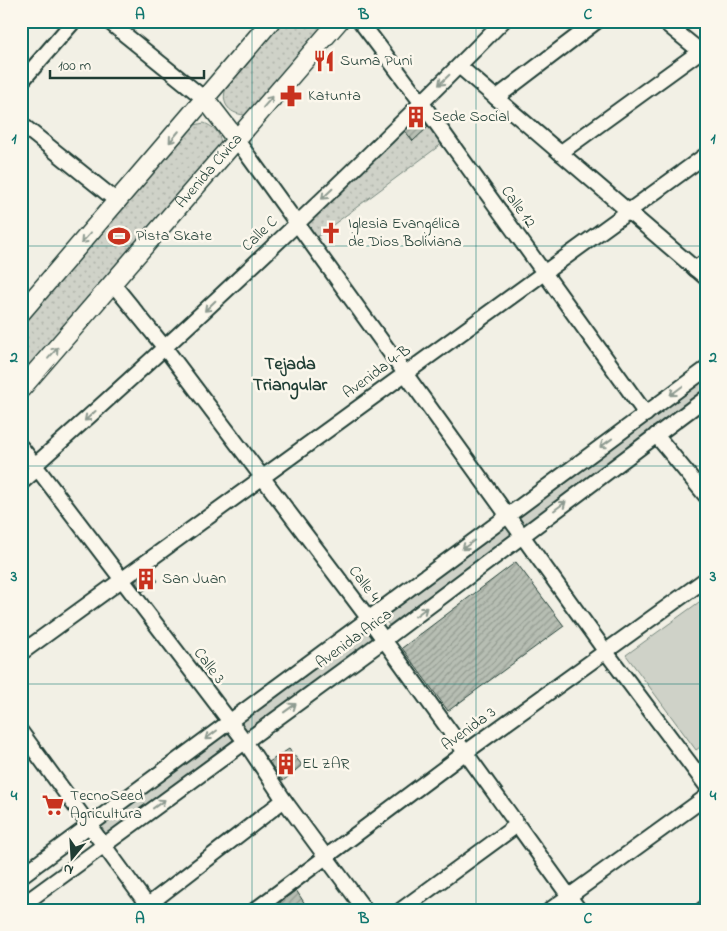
<svg xmlns="http://www.w3.org/2000/svg" width="727" height="931" font-family="'Indie Flower',sans-serif">
<style>
.grass{fill:#cfd2c8;stroke:#77887e}
.park{fill:url(#park-dots);stroke:#77887e}
.building{fill:url(#building-hatch);stroke:#1f3d34}
.lines{fill:none;stroke-linecap:round;stroke-linejoin:round}
.minor-casing{stroke:#1f3d34;stroke-width:18}
.major-casing{stroke:#1f3d34;stroke-width:21}
.minor{stroke:#fbf7ec;stroke-width:14}
.major{stroke:#fbf7ec;stroke-width:18}
.oneway{stroke:#8d9a90}
.grid{fill:none;stroke:#0f766e;stroke-width:1;stroke-opacity:0.55}
.labels{text-anchor:middle;dominant-baseline:central;stroke-width:5;stroke-linejoin:round;paint-order:stroke}
.poi-label{font-size:16px;fill:#1f3d34;stroke:#fbf7ec;text-anchor:start}
.street-label{font-size:16px;fill:#1f3d34;stroke:#fbf7ec}
.neighbourhood-label{font-size:18px;font-weight:bold;fill:#1f3d34;stroke:#fbf7ec}
.neatline{fill:none;stroke:#0f766e;stroke-width:2}
.grid-label{font-size:16px;text-anchor:middle;font-weight:bold;fill:#0f766e}
</style>
<defs>
<pattern id="park-dots" width="8" height="8" patternUnits="userSpaceOnUse" patternTransform="scale(1.25)"><rect width="8" height="8" fill="#cfd2c8"/><path d="M2 2h.1M6 6h.1" fill="none" stroke="#b1b5ac" stroke-width="1.8" stroke-linecap="round"/></pattern>
<pattern id="building-hatch" width="6" height="6" patternUnits="userSpaceOnUse" patternTransform="scale(1.25)"><rect width="6" height="6" fill="#b7beb3"/><path d="M-1 1l2-2M0 6l6-6M5 7l2-2" fill="none" stroke="#949c92"/></pattern>
</defs>
<rect width="100%" height="100%" fill="#f2f0e5"/>
<filter id="ink" filterUnits="userSpaceOnUse"><feTurbulence type="fractalNoise" baseFrequency=".02" numOctaves="2"/><feDisplacementMap in="SourceGraphic" scale="10" xChannelSelector="R" yChannelSelector="G"/><feConvolveMatrix kernelMatrix="1 2 1 2 8 2 1 2 1" color-interpolation-filters="sRGB"/></filter>
<g filter="url(#ink)">
<g class="grass">
<path d="M 706,378 L 706,392 L 389,625 L 382,616 Z"/>
<path d="M 706,597 L 706,743 L 696,750 L 626,655 Z"/>
<path d="M 370,628 L 377,637 L 243,734 L 236,725 Z"/>
<path d="M 228,731 L 234,739 L 106,835 L 100,826 Z"/>
</g>
<g class="park">
<path d="M 280,21 L 331,21 L 247,115 C 231,115 220,105 226,88 Z"/>
<path d="M 420,113 L 443,143 L 314,239 L 307,227 L 308,222 Z"/>
<path d="M 204,123 C 219,129 223,138 219,153 L 21,375 L 21,317 L 190,126 Z"/>
</g>
<g class="building">
<path d="M 420,116 L 428,127 L 413,141 L 405,131 Z"/>
<path d="M 516,562 L 564,626 L 448,711 L 402,648 Z"/>
<path d="M 150,570 L 158,581 L 142,592 L 135,581 Z"/>
<path d="M 289,749 L 302,765 L 283,781 L 269,762 Z"/>
<path d="M 296,890 L 305,904 L 297,910 L 286,910 L 280,902 Z"/>
</g>
<g class="lines">
<g class="minor-casing">
<g id="minor">
<path d="M 108,21 L 206,100"/>
<path d="M 360,21 L 421,102 L 646,414"/>
<path d="M 663,21 L 706,56"/>
<path d="M 459,66 L 706,278"/>
<path d="M 21,82 L 74,21"/>
<path d="M 496,98 L 597,21"/>
<path d="M 21,124 L 118,202"/>
<path d="M 236,139 L 606,652 L 706,785"/>
<path d="M 560,153 L 706,47"/>
<path d="M 695,269 L 706,261"/>
<path d="M 113,284 L 165,348 L 369,619 L 579,910"/>
<path d="M 656,435 L 706,496"/>
<path d="M 21,447 L 244,740 L 284,800 L 365,910"/>
<path d="M 35,465 C 195,322 352,175 503,21"/>
<path d="M 21,483 L 37,469"/>
<path d="M 21,653 L 706,155"/>
<path d="M 21,732 L 151,910"/>
<path d="M 21,876 L 706,369"/>
<path d="M 148,905 L 284,800"/>
<path d="M 21,906 L 384,640 L 706,398"/>
<path d="M 255,910 L 466,752 L 706,579"/>
<path d="M 401,910 L 517,825"/>
<path d="M 550,910 L 706,797"/>
<path d="M 702,910 L 706,907"/>
</g>
</g>
<g class="major-casing">
<g id="major">
<path d="M 206,100 L 236,139"/>
<path d="M 21,313 L 271,21"/>
<path id="s1" d="M 21,389 L 339,21"/>
</g>
</g>
<use href="#minor" class="minor"/>
<use href="#major" class="major"/>
</g>
<defs><path id="oneway-shaft" d="M-6 0H5M1.5-3L5.5 0L1.5 3" fill="none" stroke-width="1.6" stroke-linecap="round" stroke-linejoin="round" transform="scale(1.25)"/></defs>
<g class="oneway">
<use href="#oneway-shaft" transform="translate(444 80) rotate(136)"/>
<use href="#oneway-shaft" transform="translate(268 102) rotate(-49)"/>
<use href="#oneway-shaft" transform="translate(174 137) rotate(130)"/>
<use href="#oneway-shaft" transform="translate(327 194) rotate(136)"/>
<use href="#oneway-shaft" transform="translate(86 238) rotate(132)"/>
<use href="#oneway-shaft" transform="translate(210 306) rotate(136)"/>
<use href="#oneway-shaft" transform="translate(53 353) rotate(-49)"/>
<use href="#oneway-shaft" transform="translate(676 391) rotate(143)"/>
<use href="#oneway-shaft" transform="translate(90 416) rotate(138)"/>
<use href="#oneway-shaft" transform="translate(606 443) rotate(144)"/>
<use href="#oneway-shaft" transform="translate(560 506) rotate(-37)"/>
<use href="#oneway-shaft" transform="translate(468 545) rotate(143)"/>
<use href="#oneway-shaft" transform="translate(421 612) rotate(-37)"/>
<use href="#oneway-shaft" transform="translate(290 708) rotate(-36)"/>
<use href="#oneway-shaft" transform="translate(211 735) rotate(143)"/>
<use href="#oneway-shaft" transform="translate(159 804) rotate(-36)"/>
</g>
</g>
<path class="grid" d="M 252,21 L 252,910M 476,21 L 476,910M 21,246 L 706,246M 21,466 L 706,466M 21,684 L 706,684"/>
<defs>
<g id="restaurant-bare" transform="scale(1.725)"><path d="M-5-6h1v4h1v-4h1v4h1v-4h1v5L-1.5 .5V6h-2V.5L-5-1ZM5-6V6H3V1.5H1.5Q1.5-4 5-6Z" fill="#c8321e" stroke="#fbf7ec" stroke-width="2.5" paint-order="stroke"/></g>
<g id="pharmacy-bare" transform="scale(1.725)"><path d="M-2-6h4v4h4v4h-4v4h-4v-4h-4v-4h4Z" fill="#c8321e" stroke="#fbf7ec" stroke-width="2.5" paint-order="stroke"/></g>
<g id="building-bare" transform="scale(1.725)"><path d="M-4-6H4V6H1V3H-1V6H-4ZM-2.5-4.3h1.7v1.8h-1.7ZM.8-4.3h1.7v1.8H.8ZM-2.5-1h1.7V.8h-1.7ZM.8-1h1.7V.8H.8Z" fill="#c8321e" stroke="#fbf7ec" stroke-width="2.5" paint-order="stroke"/></g>
<g id="church-bare" transform="scale(1.725)"><path d="M-1.2-6h2.4v3.5h3.3v2.4h-3.3V6h-2.4V-.1h-3.3v-2.4h3.3Z" fill="#c8321e" stroke="#fbf7ec" stroke-width="2.5" paint-order="stroke"/></g>
<g id="stadium-bare" transform="scale(1.725)"><path d="M0-5a6.5 5 0 1 0 0 10a6.5 5 0 1 0 0-10ZM-3.5-1.8h7v3.6h-7Z" fill="#c8321e" stroke="#fbf7ec" stroke-width="2.5" paint-order="stroke"/></g>
<g id="supermarket-bare" transform="scale(1.725)"><path d="M-6-5.5h2.5l.6 2H6L4.5 2H-2.5L-4.4-4H-6ZM-1.5 3.2a1.3 1.3 0 1 0 .1 0ZM3 3.2a1.3 1.3 0 1 0 .1 0Z" fill="#c8321e" stroke="#fbf7ec" stroke-width="2.5" paint-order="stroke"/></g>
</defs>
<g fill-rule="evenodd">
<use href="#restaurant-bare" x="324" y="61"/>
<use href="#pharmacy-bare" x="291" y="96"/>
<use href="#building-bare" x="416" y="117"/>
<use href="#church-bare" x="331" y="233"/>
<use href="#stadium-bare" x="119" y="236"/>
<use href="#building-bare" x="146" y="579"/>
<use href="#building-bare" x="286" y="764"/>
<use href="#supermarket-bare" x="53" y="805"/>
</g>
<g class="labels">
<g class="poi-label">
<text x="340" y="61">Suma Puni</text>
<text x="308" y="96">Katunta</text>
<text x="432" y="117">Sede Social</text>
<text x="348" y="224">Iglesia Evangélica<tspan x="348" dy="18">de Dios Boliviana</tspan></text>
<text x="136" y="236">Pista Skate</text>
<text x="162" y="579">San Juan</text>
<text x="302" y="764">EL ZAR</text>
<text x="70" y="796">TecnoSeed<tspan x="70" dy="18">Agricultura</tspan></text>
</g>
<g class="street-label">
<text stroke="none"><textPath href="#s1" startOffset="288">Avenida Cívica</textPath></text>
<text transform="translate(518 207) rotate(54)">Calle 12</text>
<text transform="translate(260 234) rotate(-44)">Calle C</text>
<text transform="translate(377 372) rotate(-36)">Avenida 4-B</text>
<text transform="translate(364 584) rotate(53)">Calle 4</text>
<text transform="translate(354 639) rotate(-36)">Avenida Arica</text>
<text transform="translate(209 666) rotate(53)">Calle 3</text>
<text transform="translate(469 729) rotate(-36)">Avenida 3</text>
</g>
<g class="neighbourhood-label">
<text x="290" y="365">Tejada<tspan x="290" dy="21">Triangular</tspan></text>
</g>
</g>
<rect width="727" height="931" fill="none" stroke="#fbf7ec" stroke-width="55"/>
<g transform="translate(72 858) rotate(198)" stroke="#fbf7ec" stroke-width="4" paint-order="stroke">
<path d="M0-4L9 19L0 12L-9 19Z" fill="#1f3d34"/>
<text y="-8" font-size="14" font-weight="bold" text-anchor="middle" fill="#1f3d34">N</text>
</g>
<path d="M50 70v8h154v-8" fill="none" stroke="#1f3d34" stroke-width="2.5"/>
<text x="58" y="70" font-size="15" fill="#1f3d34" stroke="#fbf7ec" stroke-width="4" paint-order="stroke">100 m</text>
<rect x="28" y="28" width="672" height="876" class="neatline"/>
<g class="grid-label">
<text x="140" y="19">A</text>
<text x="364" y="19">B</text>
<text x="588" y="19">C</text>
<text x="14" y="143">1</text>
<text x="713" y="143">1</text>
<text x="14" y="362">2</text>
<text x="713" y="362">2</text>
<text x="14" y="581">3</text>
<text x="713" y="581">3</text>
<text x="14" y="800">4</text>
<text x="713" y="800">4</text>
<text x="140" y="923">A</text>
<text x="364" y="923">B</text>
<text x="588" y="923">C</text>
</g>
</svg>
